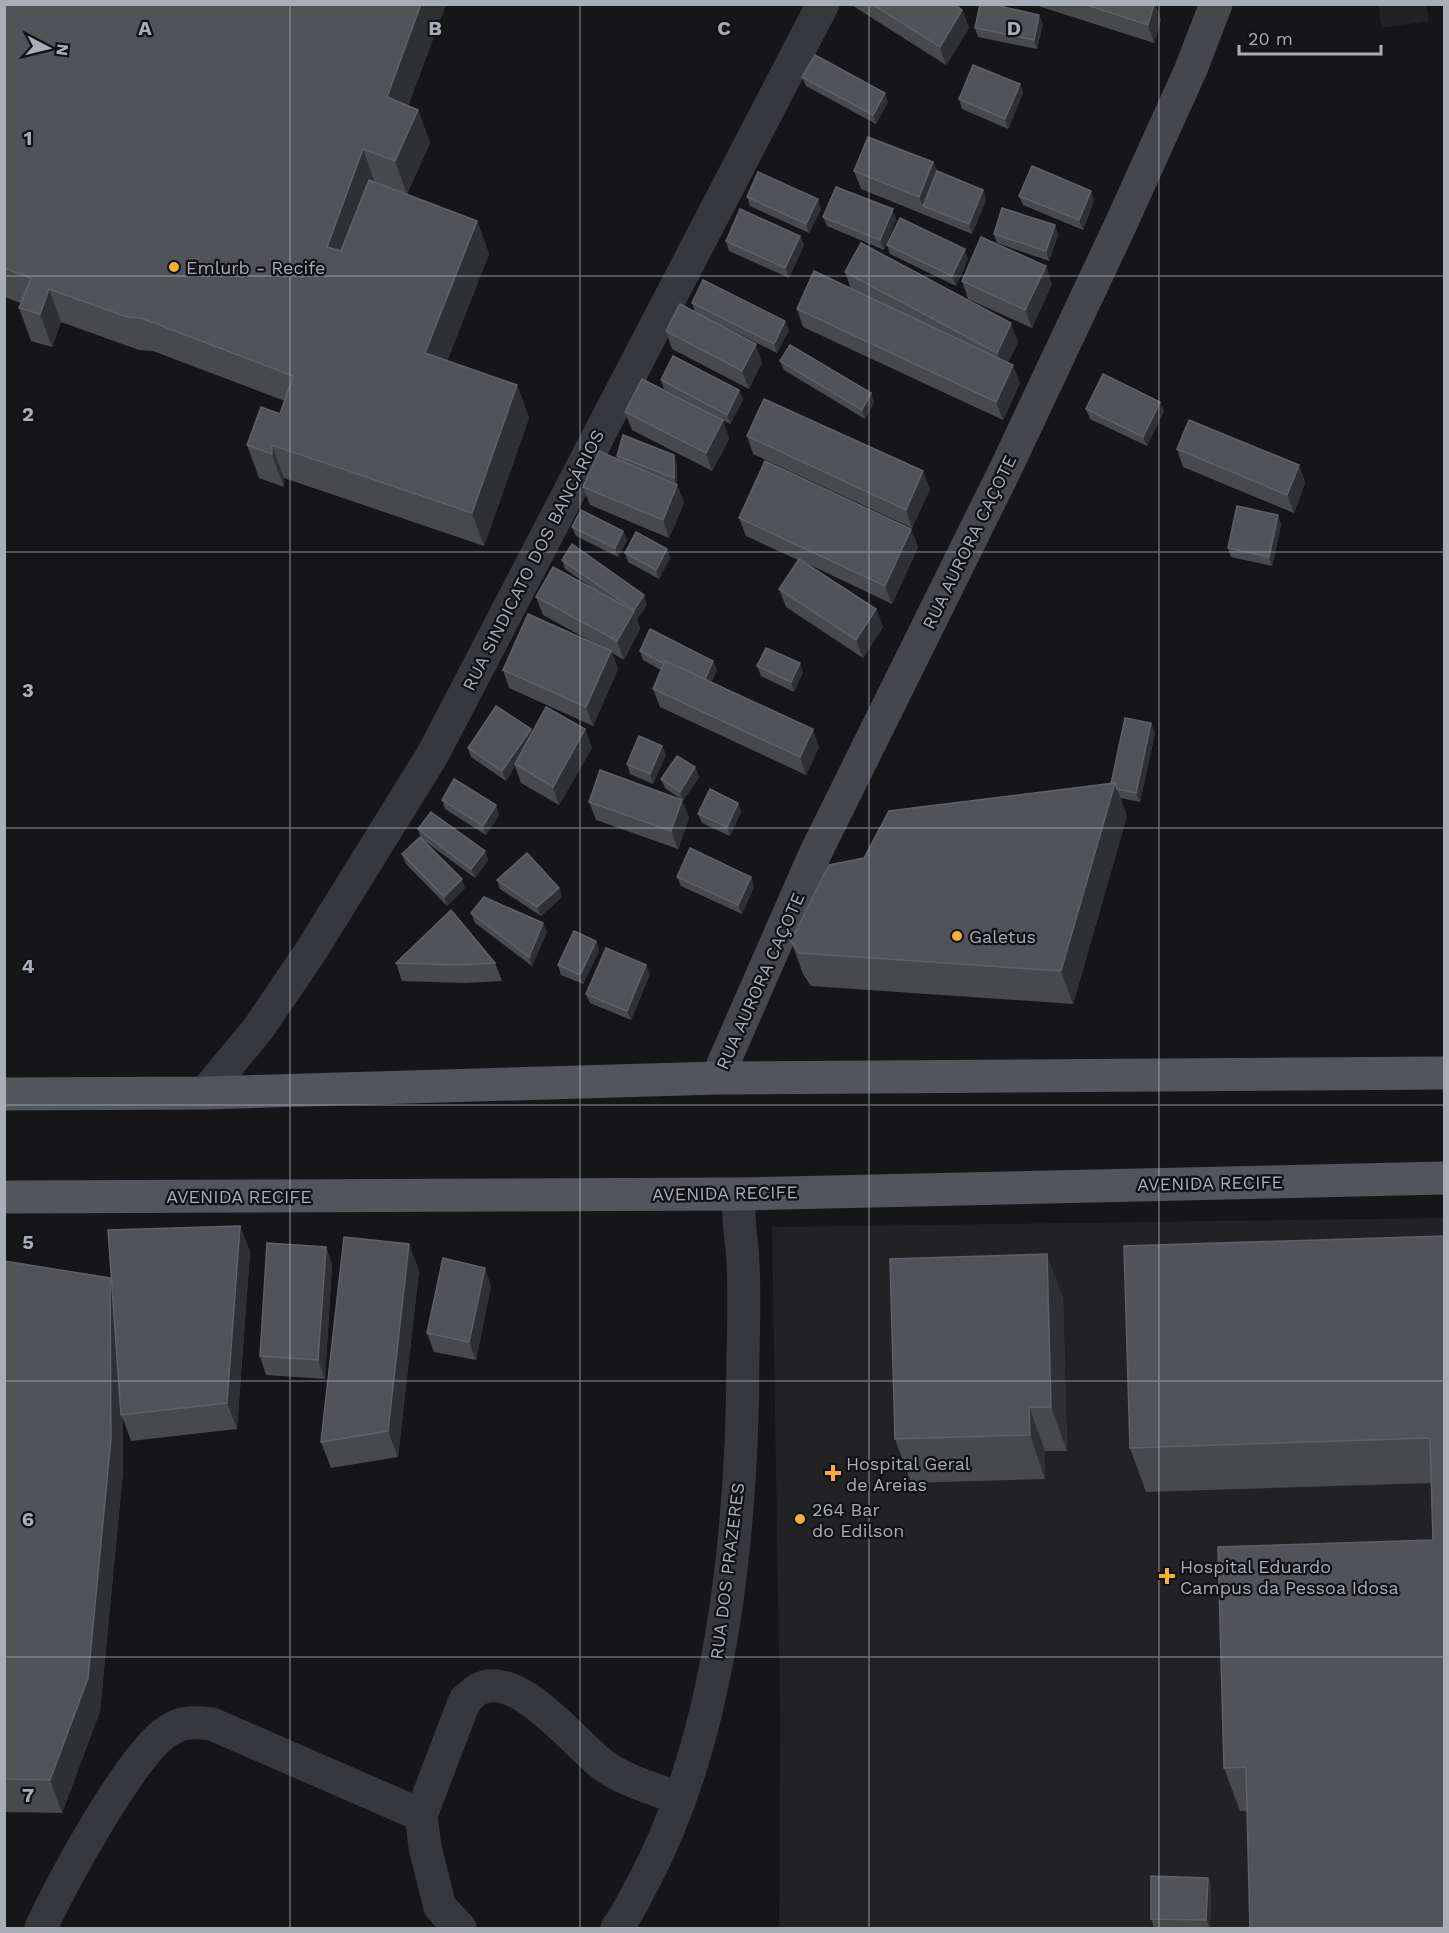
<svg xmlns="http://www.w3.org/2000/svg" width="1449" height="1933" font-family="'Work Sans',sans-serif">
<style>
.built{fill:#222225}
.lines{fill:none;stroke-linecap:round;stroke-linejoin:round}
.street{stroke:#37383d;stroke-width:33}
.secondary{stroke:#45474d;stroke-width:33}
.primary{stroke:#53555c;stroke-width:33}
.wall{fill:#47494d}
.shaded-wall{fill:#2f3033}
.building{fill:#525359;stroke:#5f6168;stroke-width:1.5}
.grid{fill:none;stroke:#a8adb8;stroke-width:1.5;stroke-opacity:0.55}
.poi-dot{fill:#f2b134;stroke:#111113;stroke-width:2}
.labels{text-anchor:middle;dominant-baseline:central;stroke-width:4.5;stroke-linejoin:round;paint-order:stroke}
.poi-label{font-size:18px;fill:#a8adb8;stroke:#111113;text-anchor:start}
.street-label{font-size:18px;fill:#a8adb8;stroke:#111113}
.grid-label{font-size:20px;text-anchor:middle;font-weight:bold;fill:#a8adb8;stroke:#111113;stroke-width:4.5;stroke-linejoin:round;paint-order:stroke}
</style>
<rect width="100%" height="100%" fill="#161618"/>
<g class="built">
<path d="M 1378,5 L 1426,5 L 1429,21 L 1382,28 Z"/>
<path d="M 1444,1218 L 1444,1928 L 779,1928 L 780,1718 L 772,1227 Z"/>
</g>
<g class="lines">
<g class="street">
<path d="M 205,1093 L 258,1029 L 311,951 L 433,754 L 823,4"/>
<path d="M 41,1928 C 59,1887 132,1753 168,1731 C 183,1721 194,1722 212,1724 L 421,1815"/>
<path d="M 460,1928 L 440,1907 L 425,1847 L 421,1815 L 465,1700 C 470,1697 474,1691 479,1689 C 518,1669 576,1745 603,1765 C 625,1781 654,1789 679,1798"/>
<path d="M 617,1928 C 628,1914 635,1897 644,1881 C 724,1730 743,1521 743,1352 C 744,1318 745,1282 742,1248 C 740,1229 737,1213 740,1194"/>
</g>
<path class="secondary" d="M 717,1078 L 815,854 L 1006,468 L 1120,226 L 1191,69 L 1216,4"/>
<g class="primary">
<path d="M 4,1094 L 205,1093 L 717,1078 L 1444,1073"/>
<path d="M 4,1197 L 740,1194 L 1444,1178"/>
</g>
</g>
<g class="wall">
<path d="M 4,4 L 446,4 L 408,106 L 418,110 L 430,143 L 407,194 L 477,221 L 489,254 L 447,361 L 517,385 L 529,418 L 484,546 L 284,478 L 284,487 L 259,478 L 247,445 L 280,414 L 285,401 L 153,351 L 139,350 L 61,322 L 52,347 L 31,341 L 19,308 L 21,303 L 4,297 Z"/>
<path d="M 850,4 L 954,4 L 962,10 L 969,28 L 946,65 Z"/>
<path d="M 1032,4 L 1155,4 L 1161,20 L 1154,43 Z"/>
<path d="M 1043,24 L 1037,49 L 978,37 L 975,28 Z"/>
<path d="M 802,77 L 888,102 L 876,124 L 806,86 Z"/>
<path d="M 1020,84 L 1023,93 L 1008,129 L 962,109 L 959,99 Z"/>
<path d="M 933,162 L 937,171 L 983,190 L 986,200 L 972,234 L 861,189 L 854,171 Z"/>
<path d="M 1019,196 L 1094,200 L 1083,230 L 1023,205 Z"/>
<path d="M 747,197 L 821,209 L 809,233 L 750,206 Z"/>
<path d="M 823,217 L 896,219 L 884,250 L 827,226 Z"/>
<path d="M 1055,225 L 1058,235 L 1049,261 L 997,243 L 994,234 Z"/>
<path d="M 800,236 L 804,245 L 789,278 L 729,251 L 726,241 Z"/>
<path d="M 887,245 L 968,259 L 956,286 L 890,254 Z"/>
<path d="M 845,272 L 1018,342 L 1008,362 L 1020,383 L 1003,420 L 803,327 L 797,309 L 851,289 Z"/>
<path d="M 962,281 L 1052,284 L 1032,328 L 968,299 Z"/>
<path d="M 692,303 L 785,321 L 789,330 L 777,353 L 695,312 Z"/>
<path d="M 666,331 L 762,362 L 749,389 L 672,349 Z"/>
<path d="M 780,361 L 871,393 L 874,402 L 865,419 L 784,370 Z"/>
<path d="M 661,380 L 739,390 L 743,400 L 730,424 L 664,389 Z"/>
<path d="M 1160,402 L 1164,411 L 1147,446 L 1090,419 L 1086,409 Z"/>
<path d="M 625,412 L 723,420 L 729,439 L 712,471 L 632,430 Z"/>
<path d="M 747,436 L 930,489 L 912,528 L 753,454 Z"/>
<path d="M 1177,449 L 1299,465 L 1305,483 L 1294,513 L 1183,467 Z"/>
<path d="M 617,456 L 677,464 L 677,485 L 684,503 L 669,538 L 590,505 L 583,487 L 618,460 Z"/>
<path d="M 1278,515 L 1281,525 L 1272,566 L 1231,557 L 1228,548 Z"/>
<path d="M 739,518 L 911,529 L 918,547 L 892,604 L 806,563 L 876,609 L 883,627 L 863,658 L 786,607 L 779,589 L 798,560 L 746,536 Z"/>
<path d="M 572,527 L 623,531 L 627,540 L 618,557 L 576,536 Z"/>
<path d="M 667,549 L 670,558 L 659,579 L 628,562 L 625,553 Z"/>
<path d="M 562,560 L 644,595 L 647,605 L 637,619 L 640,629 L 624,660 L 612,653 L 618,669 L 593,726 L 509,688 L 503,670 L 594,643 L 543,615 L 536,597 L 595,590 L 565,569 Z"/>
<path d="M 640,651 L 717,670 L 711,682 L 819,747 L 806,775 L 660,707 L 653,689 L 661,670 L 643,660 Z"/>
<path d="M 757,666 L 803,672 L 794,692 L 761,676 Z"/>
<path d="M 531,729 L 532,733 L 585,729 L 592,748 L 559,805 L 521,783 L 515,766 L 506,781 L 471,757 L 468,748 Z"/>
<path d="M 1155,733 L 1140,802 L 1120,798 L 1127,816 L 1073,1004 L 811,986 L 803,974 L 791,941 L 864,858 L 1111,784 Z"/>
<path d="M 662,746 L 666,755 L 653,784 L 630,774 L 627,764 Z"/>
<path d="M 695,767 L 699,777 L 683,801 L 682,800 L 689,818 L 678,849 L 596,820 L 589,802 L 682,800 L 665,788 L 661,779 Z"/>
<path d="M 442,800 L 496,805 L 499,815 L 486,835 L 445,809 Z"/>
<path d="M 738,803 L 741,812 L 730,836 L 702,823 L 698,814 Z"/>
<path d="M 418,829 L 485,851 L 488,860 L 475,878 L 422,839 L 465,888 L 447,906 L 406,864 L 402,854 L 421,838 Z"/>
<path d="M 677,877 L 751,877 L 754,887 L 742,914 L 681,886 Z"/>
<path d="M 497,880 L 559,888 L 562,897 L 541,916 L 500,889 Z"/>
<path d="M 471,913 L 547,932 L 532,966 L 475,923 Z"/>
<path d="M 596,941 L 599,951 L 583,984 L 561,975 L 558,965 Z"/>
<path d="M 396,963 L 495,963 L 502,981 L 465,983 L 402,981 Z"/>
<path d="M 650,974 L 631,1020 L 590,1003 L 586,994 Z"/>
<path d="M 240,1226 L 250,1252 L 237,1429 L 131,1441 L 123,1419 L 123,1471 L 100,1711 L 62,1813 L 4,1812 L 4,1261 L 112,1283 Z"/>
<path d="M 1444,1236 L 1444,1929 L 1247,1811 L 1240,1811 L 1224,1768 L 1433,1540 L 1431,1483 L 1146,1492 L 1130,1448 Z"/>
<path d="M 326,1247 L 332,1265 L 325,1379 L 266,1375 L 260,1356 Z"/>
<path d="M 419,1270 L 398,1457 L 331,1468 L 321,1442 Z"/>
<path d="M 491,1286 L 476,1360 L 434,1352 L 427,1333 Z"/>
<path d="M 1063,1298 L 1067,1451 L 1045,1451 L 1045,1479 L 911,1483 L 895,1439 Z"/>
<path d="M 1208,1878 L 1211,1887 L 1210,1929 L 1154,1928 L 1151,1919 Z"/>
</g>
<g class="shaded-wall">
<path d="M 421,4 L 446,4 L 399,130 L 387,97 Z"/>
<path d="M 1154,4 L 1155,4 L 1161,20 L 1154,43 L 1148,25 Z"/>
<path d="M 962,10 L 969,28 L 946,65 L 940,47 Z"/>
<path d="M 1039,15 L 1043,24 L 1037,49 L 1034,40 Z"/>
<path d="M 1020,84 L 1023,93 L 1008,129 L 1005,119 Z"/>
<path d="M 885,93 L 888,102 L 876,124 L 873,115 Z"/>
<path d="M 418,110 L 430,143 L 407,194 L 395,161 Z"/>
<path d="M 363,149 L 375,183 L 339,280 L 327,247 Z"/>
<path d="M 933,162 L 940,180 L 923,206 L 919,197 Z"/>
<path d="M 983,190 L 986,200 L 972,234 L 969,224 Z"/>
<path d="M 1091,191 L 1094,200 L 1083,230 L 1079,220 Z"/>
<path d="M 818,199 L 821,209 L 809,233 L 806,224 Z"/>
<path d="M 893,209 L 896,219 L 884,250 L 880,240 Z"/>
<path d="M 477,221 L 489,254 L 437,386 L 425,353 Z"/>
<path d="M 1055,225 L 1058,235 L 1049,261 L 1046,251 Z"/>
<path d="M 800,236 L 804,245 L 789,278 L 785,268 Z"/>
<path d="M 965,249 L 968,259 L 956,286 L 952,276 Z"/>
<path d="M 1046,266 L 1052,284 L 1032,328 L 1025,310 Z"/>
<path d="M 49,289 L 61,322 L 52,347 L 40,314 Z"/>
<path d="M 785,321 L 789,330 L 777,353 L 774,344 Z"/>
<path d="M 1011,323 L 1018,342 L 1003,371 L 997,353 Z"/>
<path d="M 756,344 L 762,362 L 749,389 L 742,371 Z"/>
<path d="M 1013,365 L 1020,383 L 1003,420 L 996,402 Z"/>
<path d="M 517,385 L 529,418 L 484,546 L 472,513 Z"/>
<path d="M 739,390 L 743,400 L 730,424 L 727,415 Z"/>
<path d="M 871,393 L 874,402 L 865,419 L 862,410 Z"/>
<path d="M 1160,402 L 1164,411 L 1147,446 L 1143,437 Z"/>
<path d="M 723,420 L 729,439 L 712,471 L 706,453 Z"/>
<path d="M 272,445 L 284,478 L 284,487 L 272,454 Z"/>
<path d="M 674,455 L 677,464 L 677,485 L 684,503 L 669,538 L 663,520 L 677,486 L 674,478 Z"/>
<path d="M 1299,465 L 1305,483 L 1294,513 L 1287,495 Z"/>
<path d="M 923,471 L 930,489 L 912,528 L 906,510 Z"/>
<path d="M 1278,515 L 1281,525 L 1272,566 L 1269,557 Z"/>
<path d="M 911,529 L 918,547 L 892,604 L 885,586 Z"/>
<path d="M 623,531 L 627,540 L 618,557 L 615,548 Z"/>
<path d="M 667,549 L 670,558 L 659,579 L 656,570 Z"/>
<path d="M 644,595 L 647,605 L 637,619 L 634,610 Z"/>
<path d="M 876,609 L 883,627 L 863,658 L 856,640 Z"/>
<path d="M 634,611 L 640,629 L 624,660 L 617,641 Z"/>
<path d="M 611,651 L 618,669 L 593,726 L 586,707 Z"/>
<path d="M 713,661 L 717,670 L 706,693 L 703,683 Z"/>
<path d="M 800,663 L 803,672 L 794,692 L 791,682 Z"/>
<path d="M 1151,723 L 1155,733 L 1140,802 L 1136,793 Z"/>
<path d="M 531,729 L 534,738 L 515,764 L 515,766 L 506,781 L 502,771 Z"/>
<path d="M 585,729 L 592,748 L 559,805 L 553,787 Z"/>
<path d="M 813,729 L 819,747 L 806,775 L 800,757 Z"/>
<path d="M 662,746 L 666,755 L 653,784 L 650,774 Z"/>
<path d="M 695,767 L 699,777 L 683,801 L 680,792 Z"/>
<path d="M 1115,783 L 1127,816 L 1073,1004 L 1061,971 Z"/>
<path d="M 682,800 L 689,818 L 678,849 L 671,831 Z"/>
<path d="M 738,803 L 741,812 L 730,836 L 727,827 Z"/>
<path d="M 496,805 L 499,815 L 486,835 L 483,826 Z"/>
<path d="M 485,851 L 488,860 L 475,878 L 471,869 Z"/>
<path d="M 751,877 L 754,887 L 742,914 L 738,905 Z"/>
<path d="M 462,879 L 465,888 L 447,906 L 444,897 Z"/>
<path d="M 559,888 L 562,897 L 541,916 L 537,907 Z"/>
<path d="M 543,923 L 547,932 L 532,966 L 529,957 Z"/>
<path d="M 596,941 L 599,951 L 583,984 L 580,975 Z"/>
<path d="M 646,965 L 650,974 L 631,1020 L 627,1011 Z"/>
<path d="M 240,1226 L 250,1252 L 237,1429 L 227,1403 Z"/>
<path d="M 409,1244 L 419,1270 L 398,1457 L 388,1431 Z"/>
<path d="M 326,1247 L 332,1265 L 325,1379 L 318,1360 Z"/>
<path d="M 1047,1254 L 1063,1298 L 1067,1451 L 1051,1407 Z"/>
<path d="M 485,1268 L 491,1286 L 476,1360 L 469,1342 Z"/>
<path d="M 110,1278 L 122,1311 L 121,1415 L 123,1419 L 123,1471 L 100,1711 L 62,1813 L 50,1780 Z"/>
<path d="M 1029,1407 L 1045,1451 L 1045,1479 L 1030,1435 Z"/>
<path d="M 1208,1878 L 1211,1887 L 1210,1929 L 1206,1920 Z"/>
</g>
<g class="building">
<path d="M 4,4 L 421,4 L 387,97 L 418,110 L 395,161 L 363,149 L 327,247 L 341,251 L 369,180 L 477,221 L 425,353 L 517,385 L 472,513 L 272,445 L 272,454 L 247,445 L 261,407 L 280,414 L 293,376 L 141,318 L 127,317 L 49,289 L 40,314 L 19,308 L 31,278 L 4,268 Z"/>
<path d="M 872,4 L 954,4 L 962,10 L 940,47 Z"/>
<path d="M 980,4 L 991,4 L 1039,15 L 1034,40 L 975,28 Z"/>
<path d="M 1084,4 L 1154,4 L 1148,25 Z"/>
<path d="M 815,55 L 885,93 L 873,115 L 802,77 Z"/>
<path d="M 973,65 L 1020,84 L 1005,119 L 959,99 Z"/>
<path d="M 868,137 L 933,162 L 919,197 L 854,171 Z"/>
<path d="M 1032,166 L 1091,191 L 1079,220 L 1019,196 Z"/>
<path d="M 937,171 L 983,190 L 969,224 L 923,206 Z"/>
<path d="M 758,172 L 818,199 L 806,224 L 747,197 Z"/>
<path d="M 836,187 L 893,209 L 880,240 L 823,217 Z"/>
<path d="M 1002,208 L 1055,225 L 1046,251 L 994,234 Z"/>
<path d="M 740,209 L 800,236 L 785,268 L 726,241 Z"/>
<path d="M 900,218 L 965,249 L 952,276 L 887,245 Z"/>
<path d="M 981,237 L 1046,266 L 1025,310 L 962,281 Z"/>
<path d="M 861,243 L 1011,323 L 997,353 L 845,272 Z"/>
<path d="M 814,271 L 1013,365 L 996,402 L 797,309 Z"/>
<path d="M 703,280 L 785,321 L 774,344 L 692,303 Z"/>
<path d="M 680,304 L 756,344 L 742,371 L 666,331 Z"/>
<path d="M 790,345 L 871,393 L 862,410 L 780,361 Z"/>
<path d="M 673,356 L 739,390 L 727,415 L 661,380 Z"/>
<path d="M 1103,374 L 1160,402 L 1143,437 L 1086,409 Z"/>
<path d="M 642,379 L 723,420 L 706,453 L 625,412 Z"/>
<path d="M 764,399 L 923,471 L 906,510 L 747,436 Z"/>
<path d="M 1189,420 L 1299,465 L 1287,495 L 1177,449 Z"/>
<path d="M 623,435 L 674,455 L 674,478 L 617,456 Z"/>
<path d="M 599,451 L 677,485 L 663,520 L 583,487 Z"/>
<path d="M 765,461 L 911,529 L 885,586 L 739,518 Z"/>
<path d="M 1237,506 L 1278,515 L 1269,557 L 1228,548 Z"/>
<path d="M 581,510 L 623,531 L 615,548 L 572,527 Z"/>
<path d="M 636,532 L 667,549 L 656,570 L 625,553 Z"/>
<path d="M 572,544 L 644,595 L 634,610 L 562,560 Z"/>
<path d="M 799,559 L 876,609 L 856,640 L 779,589 Z"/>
<path d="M 553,567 L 634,611 L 617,641 L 536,597 Z"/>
<path d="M 528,614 L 611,651 L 586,707 L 503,670 Z"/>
<path d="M 650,629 L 713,661 L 705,679 L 665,661 L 664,664 L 640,651 Z"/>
<path d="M 766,648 L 800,663 L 791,682 L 757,666 Z"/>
<path d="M 665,661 L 813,729 L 800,757 L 653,689 Z"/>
<path d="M 496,706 L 531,729 L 502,771 L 468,748 Z"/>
<path d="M 546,707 L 585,729 L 553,787 L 515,764 Z"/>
<path d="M 1125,718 L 1151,723 L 1136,793 L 1117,789 L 1115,783 L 1111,784 Z"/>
<path d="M 639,736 L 662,746 L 650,774 L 627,764 Z"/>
<path d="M 677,756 L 695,767 L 680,792 L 661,779 Z"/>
<path d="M 600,770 L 682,800 L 671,831 L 589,802 Z"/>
<path d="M 454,779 L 496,805 L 483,826 L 442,800 Z"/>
<path d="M 1115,783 L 1061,971 L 799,953 L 791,941 L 829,865 L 864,858 L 889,811 Z"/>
<path d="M 710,789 L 738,803 L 727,827 L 698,814 Z"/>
<path d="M 431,812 L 485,851 L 471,869 L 418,829 Z"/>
<path d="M 420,837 L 462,879 L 444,897 L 402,854 Z"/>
<path d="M 690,848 L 751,877 L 738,905 L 677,877 Z"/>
<path d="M 527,853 L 559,888 L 537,907 L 497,880 Z"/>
<path d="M 484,897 L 543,923 L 529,957 L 471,913 Z"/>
<path d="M 451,910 L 495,963 L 458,965 L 396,963 Z"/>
<path d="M 574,931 L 596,941 L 580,975 L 558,965 Z"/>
<path d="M 606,948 L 646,965 L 627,1011 L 586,994 Z"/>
<path d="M 240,1226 L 227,1403 L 121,1415 L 108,1230 Z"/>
<path d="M 1444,1236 L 1444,1929 L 1250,1929 L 1246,1767 L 1224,1768 L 1218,1547 L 1433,1540 L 1430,1438 L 1130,1448 L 1124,1246 Z"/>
<path d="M 344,1237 L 409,1244 L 388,1431 L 321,1442 Z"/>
<path d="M 267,1243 L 326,1247 L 318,1360 L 260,1356 Z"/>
<path d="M 1047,1254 L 1051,1407 L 1029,1407 L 1030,1435 L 895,1439 L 890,1259 Z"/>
<path d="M 443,1258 L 485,1268 L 469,1342 L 427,1333 Z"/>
<path d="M 4,1261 L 110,1278 L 111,1438 L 88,1678 L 50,1780 L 4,1779 Z"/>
<path d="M 1151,1876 L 1208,1878 L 1206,1920 L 1151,1919 Z"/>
</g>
<path class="grid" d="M 290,4 L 290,1928M 580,4 L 580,1928M 869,4 L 869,1928M 1159,4 L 1159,1928M 4,276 L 1444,276M 4,552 L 1444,552M 4,828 L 1444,828M 4,1105 L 1444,1105M 4,1381 L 1444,1381M 4,1657 L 1444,1657"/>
<g class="poi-dot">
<circle cx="174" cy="267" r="6"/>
<circle cx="957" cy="936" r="6"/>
<path d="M830 1464h6v6h6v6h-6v6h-6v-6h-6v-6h6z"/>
<circle cx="800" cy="1519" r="6"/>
<path d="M1164 1567h6v6h6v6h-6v6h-6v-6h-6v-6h6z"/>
</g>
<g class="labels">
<g class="poi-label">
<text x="186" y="267">Emlurb - Recife</text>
<text x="969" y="936">Galetus</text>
<text x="846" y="1463">Hospital Geral<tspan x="846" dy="21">de Areias</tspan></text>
<text x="812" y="1509">264 Bar<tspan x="812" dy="21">do Edilson</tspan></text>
<text x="1180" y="1566">Hospital Eduardo<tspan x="1180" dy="21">Campus da Pessoa Idosa</tspan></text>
</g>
<g class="street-label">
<text transform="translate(969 542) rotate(-64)">RUA AURORA CAÇOTE</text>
<text transform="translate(533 560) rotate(-63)">RUA SINDICATO DOS BANCÁRIOS</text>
<text transform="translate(760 981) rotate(-66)">RUA AURORA CAÇOTE</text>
<text transform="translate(1210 1183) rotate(-1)">AVENIDA RECIFE</text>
<text transform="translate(725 1193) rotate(-1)">AVENIDA RECIFE</text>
<text x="239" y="1196">AVENIDA RECIFE</text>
<text transform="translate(727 1571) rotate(-83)">RUA DOS PRAZERES</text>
</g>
</g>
<g class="grid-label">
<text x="145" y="35">A</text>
<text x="435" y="35">B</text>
<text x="724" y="35">C</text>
<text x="1014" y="35">D</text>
<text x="28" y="145">1</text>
<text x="28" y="421">2</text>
<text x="28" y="697">3</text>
<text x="28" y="973">4</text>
<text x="28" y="1249">5</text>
<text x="28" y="1526">6</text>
<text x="28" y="1802">7</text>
</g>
<rect width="1449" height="1933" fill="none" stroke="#a8adb8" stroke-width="12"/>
<g transform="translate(48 48) rotate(97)" stroke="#111113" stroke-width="4.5" paint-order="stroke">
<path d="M0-4.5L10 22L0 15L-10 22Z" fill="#a8adb8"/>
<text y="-9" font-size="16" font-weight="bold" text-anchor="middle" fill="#a8adb8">N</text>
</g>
<path d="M1239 45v9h142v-9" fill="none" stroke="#a8adb8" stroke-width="3"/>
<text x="1248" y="45" font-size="18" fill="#a8adb8" stroke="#111113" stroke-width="4.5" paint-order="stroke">20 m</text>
</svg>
